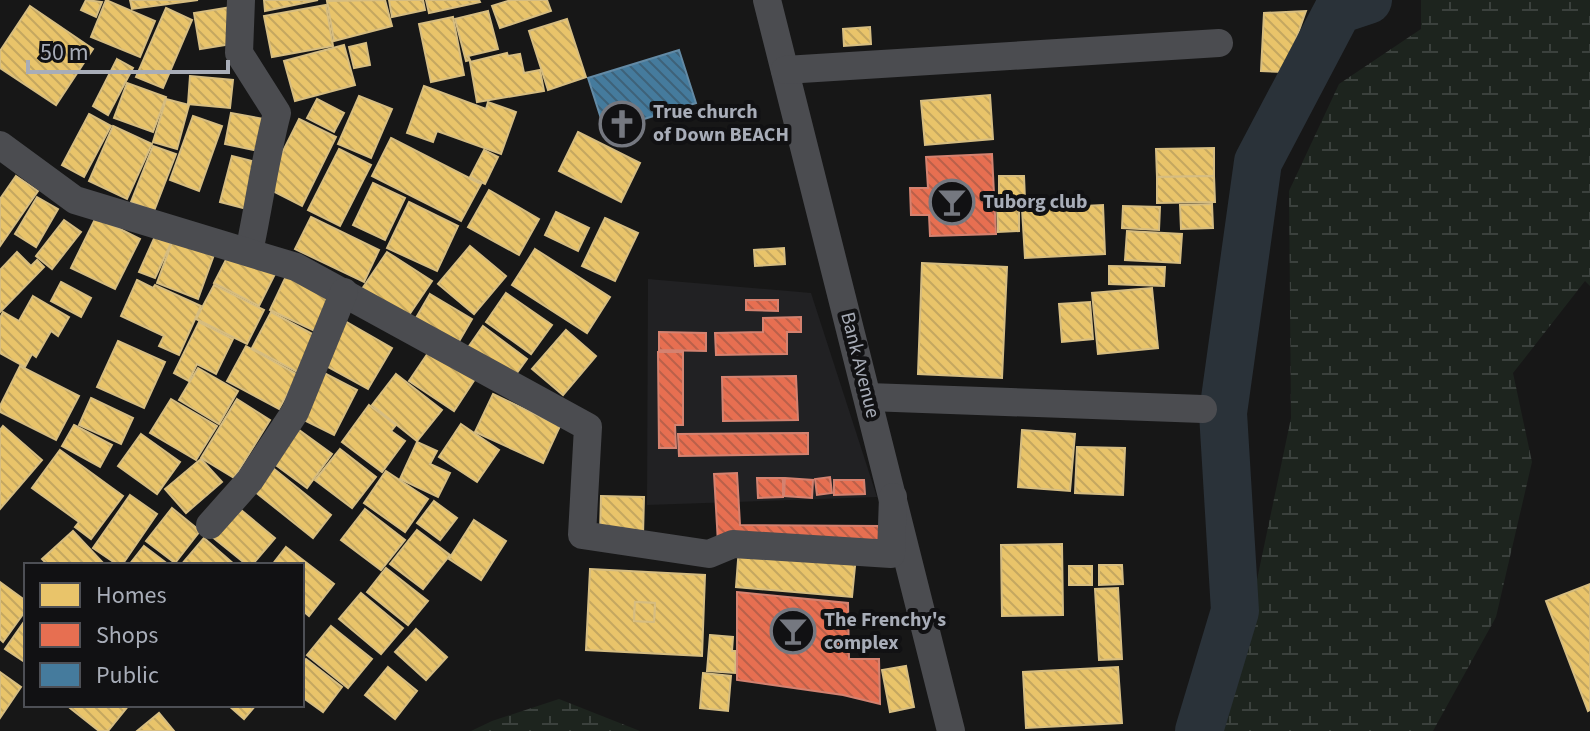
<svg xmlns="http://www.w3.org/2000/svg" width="1590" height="731" font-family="'Source Sans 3',sans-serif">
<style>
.built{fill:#212123}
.wetland{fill:url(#wetland-marsh)}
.homes{fill:url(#homes-back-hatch);stroke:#d6bd81;stroke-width:2;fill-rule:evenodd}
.shops{fill:url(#shops-back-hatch);stroke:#d48270;stroke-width:2}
.public{fill:url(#public-back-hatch);stroke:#638aa5;stroke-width:2}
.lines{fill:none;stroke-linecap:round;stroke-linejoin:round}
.river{stroke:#2a3239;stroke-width:48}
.minor{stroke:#4b4c50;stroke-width:28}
.labels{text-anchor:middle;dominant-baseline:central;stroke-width:8;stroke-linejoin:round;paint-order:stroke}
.poi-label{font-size:20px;font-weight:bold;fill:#a8adb8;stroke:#111113;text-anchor:start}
.street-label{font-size:20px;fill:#a8adb8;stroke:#111113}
</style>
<defs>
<pattern id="wetland-marsh" width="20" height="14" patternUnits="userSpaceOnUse" patternTransform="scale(2)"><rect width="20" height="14" fill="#1d241e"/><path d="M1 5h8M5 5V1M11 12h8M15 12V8" fill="none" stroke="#3b413d"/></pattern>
<pattern id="homes-back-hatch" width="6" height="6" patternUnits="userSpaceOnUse" patternTransform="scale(2)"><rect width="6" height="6" fill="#e9c46a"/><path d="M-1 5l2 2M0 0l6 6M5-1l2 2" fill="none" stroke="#c4a760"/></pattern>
<pattern id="shops-back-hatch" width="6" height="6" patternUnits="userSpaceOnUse" patternTransform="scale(2)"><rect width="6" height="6" fill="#e76f51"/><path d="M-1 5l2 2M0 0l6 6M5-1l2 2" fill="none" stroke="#ba604a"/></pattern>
<pattern id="public-back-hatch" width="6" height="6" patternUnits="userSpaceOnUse" patternTransform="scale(2)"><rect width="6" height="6" fill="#457b9d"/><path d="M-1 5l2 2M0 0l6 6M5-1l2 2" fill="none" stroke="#3e6279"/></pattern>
</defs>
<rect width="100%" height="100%" fill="#171717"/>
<path class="built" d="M 648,279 L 811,293 L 877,497 L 647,505 Z"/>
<g class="wetland">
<path d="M 1421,0 L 1590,0 L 1590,286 L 1585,281 L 1513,373 L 1532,462 L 1496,617 L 1433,731 L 1220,731 L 1234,689 L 1291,418 L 1289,191 L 1339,84 L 1421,29 Z"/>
<path d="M 559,699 L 640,731 L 471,731 L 492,721 Z"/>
</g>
<g class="homes">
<path d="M 86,0 L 102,2 L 96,17 L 81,10 Z"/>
<path d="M 106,0 L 155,21 L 140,57 L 91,37 Z"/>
<path d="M 130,0 L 198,0 L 132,9 Z"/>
<path d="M 318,0 L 265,11 L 264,0 Z"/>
<path d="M 385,0 L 392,26 L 334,41 L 327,1 Z"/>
<path d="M 389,0 L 423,0 L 425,10 L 392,17 Z"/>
<path d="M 426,0 L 479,0 L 480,2 L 429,13 Z"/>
<path d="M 511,0 L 547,0 L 551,11 L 500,28 L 492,6 Z"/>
<path d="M 326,5 L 333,46 L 272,57 L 264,16 Z"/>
<path d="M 30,6 L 93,49 L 56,105 L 0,68 L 0,51 Z"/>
<path d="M 232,7 L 238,43 L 200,49 L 194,13 Z"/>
<path d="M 166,8 L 192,20 L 163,88 L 136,77 Z"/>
<path d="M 488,11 L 498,49 L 468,56 L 470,60 L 466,61 L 455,19 Z"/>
<path d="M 1306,11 L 1284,72 L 1261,71 L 1264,13 Z"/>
<path d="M 453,17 L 464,75 L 431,82 L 419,24 Z"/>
<path d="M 567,19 L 586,77 L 548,90 L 529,31 Z"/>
<path d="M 870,27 L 871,44 L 844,46 L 843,29 Z"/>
<path d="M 366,43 L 370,65 L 354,68 L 349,47 Z"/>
<path d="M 344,45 L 355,85 L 295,101 L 284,61 Z"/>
<path d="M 507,53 L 508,56 L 520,54 L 524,73 L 540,70 L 544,91 L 477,102 L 470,62 Z"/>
<path d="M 117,59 L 133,68 L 108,115 L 93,106 Z"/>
<path d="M 190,76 L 233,80 L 230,108 L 188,104 Z"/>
<path d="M 127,83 L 166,97 L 153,132 L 114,118 Z"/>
<path d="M 424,86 L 486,109 L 488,102 L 516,112 L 501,154 L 437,131 L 433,142 L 407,133 Z"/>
<path d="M 990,95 L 993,139 L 925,145 L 921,101 Z"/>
<path d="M 359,96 L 392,109 L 371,158 L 338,144 Z"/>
<path d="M 166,99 L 189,105 L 177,149 L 153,142 Z"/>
<path d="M 317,99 L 344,113 L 334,132 L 307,118 Z"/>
<path d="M 231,113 L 264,119 L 258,151 L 225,144 Z"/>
<path d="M 89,114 L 111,126 L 84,177 L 62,165 Z"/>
<path d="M 193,116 L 222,126 L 199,191 L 170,180 Z"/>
<path d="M 299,119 L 336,137 L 302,206 L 265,187 Z"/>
<path d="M 113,126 L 152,144 L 127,199 L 89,181 Z"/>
<path d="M 578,132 L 640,163 L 621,202 L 559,171 Z"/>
<path d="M 391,138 L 481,184 L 461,221 L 372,176 Z"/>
<path d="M 153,146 L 176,154 L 154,211 L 131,202 Z"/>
<path d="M 1214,148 L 1214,176 L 1157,177 L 1156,149 Z"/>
<path d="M 339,149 L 371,165 L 340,226 L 308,210 Z"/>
<path d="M 484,150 L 498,157 L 485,184 L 470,177 Z"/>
<path d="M 232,156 L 260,163 L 247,209 L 220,202 Z"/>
<path d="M 16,176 L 38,191 L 0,246 L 0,199 Z"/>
<path d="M 999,176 L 1024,176 L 1025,200 L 999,200 Z"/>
<path d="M 1214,176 L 1215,202 L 1157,203 L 1157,177 Z"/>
<path d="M 373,183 L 405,198 L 385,240 L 353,225 Z"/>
<path d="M 489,190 L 539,219 L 519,255 L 468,227 Z"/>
<path d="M 37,197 L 58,209 L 36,247 L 15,234 Z"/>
<path d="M 409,202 L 458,226 L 437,271 L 387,248 Z"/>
<path d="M 1212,204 L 1213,228 L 1181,229 L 1180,205 Z"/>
<path d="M 997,205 L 1019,205 L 1019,231 L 998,232 Z"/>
<path d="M 1103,205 L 1105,254 L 1025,258 L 1022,209 Z"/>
<path d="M 1123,206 L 1160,207 L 1159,230 L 1122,228 Z"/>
<path d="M 556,212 L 589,228 L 578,251 L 545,235 Z"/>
<path d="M 96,217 L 140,239 L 115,289 L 71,268 Z"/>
<path d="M 311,217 L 379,250 L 364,282 L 295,249 Z"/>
<path d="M 605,218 L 638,233 L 615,281 L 582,266 Z"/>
<path d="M 64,220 L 81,232 L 52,269 L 36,256 Z"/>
<path d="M 1127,231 L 1182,234 L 1180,263 L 1125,260 Z"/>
<path d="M 156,234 L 172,241 L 155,278 L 139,272 Z"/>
<path d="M 172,242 L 215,252 L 198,299 L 157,283 Z"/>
<path d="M 470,246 L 506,276 L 474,314 L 438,284 Z"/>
<path d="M 784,248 L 785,264 L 755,266 L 754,250 Z"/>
<path d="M 535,249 L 610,297 L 587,333 L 512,285 Z"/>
<path d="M 17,252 L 31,266 L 37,260 L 44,267 L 0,312 L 0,270 Z"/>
<path d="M 230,252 L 275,274 L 259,306 L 214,283 Z"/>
<path d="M 387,252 L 432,281 L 407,318 L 362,289 Z"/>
<path d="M 922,263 L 1007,267 L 1002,378 L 918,374 Z"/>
<path d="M 1109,266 L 1165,267 L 1164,286 L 1109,284 Z"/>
<path d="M 288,272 L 337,297 L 319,333 L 270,310 Z"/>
<path d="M 137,280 L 153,288 L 155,285 L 201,306 L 179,355 L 159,346 L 164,336 L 121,316 Z"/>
<path d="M 61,282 L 91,298 L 81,317 L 51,301 Z"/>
<path d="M 214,285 L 264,310 L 247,344 L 196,319 Z"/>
<path d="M 1152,288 L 1158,348 L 1098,354 L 1092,293 Z"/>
<path d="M 506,293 L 552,325 L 531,354 L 486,322 Z"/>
<path d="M 430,294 L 472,319 L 458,343 L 416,318 Z"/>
<path d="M 33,296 L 69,317 L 58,336 L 51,331 L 36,357 L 32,354 L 25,367 L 0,353 L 0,318 L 3,312 L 19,321 Z"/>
<path d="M 1090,302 L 1093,339 L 1062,342 L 1059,304 Z"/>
<path d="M 271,312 L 318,337 L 299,373 L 252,348 Z"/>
<path d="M 345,321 L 392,348 L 368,389 L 321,363 Z"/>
<path d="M 199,322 L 233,339 L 216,374 L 197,364 L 189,381 L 174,373 Z"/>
<path d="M 483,326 L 527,359 L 511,381 L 467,349 Z"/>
<path d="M 566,330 L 596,356 L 563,395 L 532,369 Z"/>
<path d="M 118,341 L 165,362 L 144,408 L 97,387 Z"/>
<path d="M 246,346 L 298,375 L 279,409 L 227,381 Z"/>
<path d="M 430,350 L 475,379 L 454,411 L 409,381 Z"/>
<path d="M 20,366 L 79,396 L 56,440 L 0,412 L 0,406 Z"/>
<path d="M 198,368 L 238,391 L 219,424 L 179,400 Z"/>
<path d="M 324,373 L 357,390 L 334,435 L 300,418 Z"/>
<path d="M 396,374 L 442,410 L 417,441 L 372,405 Z"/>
<path d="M 493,394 L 560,426 L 543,463 L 475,432 Z"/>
<path d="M 91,398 L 133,418 L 121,444 L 79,425 Z"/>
<path d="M 171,399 L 217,426 L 196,460 L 150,433 Z"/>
<path d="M 237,399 L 270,420 L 234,478 L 201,458 Z"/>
<path d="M 369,405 L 396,425 L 391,431 L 405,441 L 382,472 L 342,442 Z"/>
<path d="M 461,424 L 499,450 L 477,482 L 439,457 Z"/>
<path d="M 74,425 L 112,445 L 100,467 L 62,446 Z"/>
<path d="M 3,426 L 42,460 L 0,509 L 0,430 Z"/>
<path d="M 295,427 L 332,454 L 307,488 L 269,460 Z"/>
<path d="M 1022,430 L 1075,434 L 1070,491 L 1018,487 Z"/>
<path d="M 141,434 L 180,462 L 157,494 L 118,466 Z"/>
<path d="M 417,442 L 437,451 L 430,464 L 450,473 L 438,497 L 400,479 Z"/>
<path d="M 1077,447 L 1125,448 L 1123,495 L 1075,493 Z"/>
<path d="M 340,449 L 376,477 L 352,508 L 315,480 Z"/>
<path d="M 60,450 L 123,496 L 91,539 L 75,527 L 79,522 L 32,488 Z"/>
<path d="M 201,459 L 222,482 L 186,513 L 165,489 Z"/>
<path d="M 268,464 L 331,515 L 313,538 L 249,487 Z"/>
<path d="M 386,471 L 428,499 L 405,532 L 364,503 Z"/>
<path d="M 130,495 L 157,514 L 122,565 L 118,565 L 93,548 Z"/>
<path d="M 601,496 L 644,497 L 643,535 L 600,534 Z"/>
<path d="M 434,501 L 457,518 L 440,540 L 417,523 Z"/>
<path d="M 235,505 L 275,538 L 252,565 L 247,565 L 210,535 Z"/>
<path d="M 172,508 L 200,531 L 175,563 L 146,541 Z"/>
<path d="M 365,509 L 405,540 L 381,570 L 341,540 Z"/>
<path d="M 474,520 L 506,541 L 481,580 L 449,559 Z"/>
<path d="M 417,530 L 450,555 L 423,589 L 390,564 Z"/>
<path d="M 73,531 L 105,565 L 48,565 L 42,559 Z"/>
<path d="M 204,538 L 235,565 L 181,565 Z"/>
<path d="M 1062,544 L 1063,615 L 1002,616 L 1001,545 Z"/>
<path d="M 144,546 L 169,565 L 129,565 Z"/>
<path d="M 286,547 L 334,584 L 309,616 L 302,610 L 302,565 L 272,565 Z"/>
<path d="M 739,547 L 856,556 L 852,597 L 736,587 Z"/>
<path d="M 1099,565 L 1122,565 L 1123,584 L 1099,585 Z"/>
<rect x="1069" y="566" width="23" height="19"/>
<path d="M 386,568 L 428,601 L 408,625 L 367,592 Z"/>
<path d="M 590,569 L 705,575 L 702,656 L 586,650 ZM 635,602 L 655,603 L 654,622 L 634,621 Z"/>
<path d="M 0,582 L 26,601 L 26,610 L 3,642 L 0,639 Z"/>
<path d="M 1590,584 L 1590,710 L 1588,711 L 1546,601 Z"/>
<path d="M 1118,588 L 1122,659 L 1099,660 L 1095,589 Z"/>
<path d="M 361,593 L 403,628 L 381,654 L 339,619 Z"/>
<path d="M 635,602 L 655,603 L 654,622 L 634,621 Z"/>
<path d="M 26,619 L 26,663 L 5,649 Z"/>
<path d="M 331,626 L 372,659 L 348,688 L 307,655 Z"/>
<path d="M 416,629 L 447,657 L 426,680 L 395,652 Z"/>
<path d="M 710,635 L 733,637 L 732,651 L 736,651 L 735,673 L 707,671 Z"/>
<path d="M 306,659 L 342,687 L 323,712 L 302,697 L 302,663 Z"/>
<path d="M 906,666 L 914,707 L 890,712 L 882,670 Z"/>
<path d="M 388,667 L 417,691 L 395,719 L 365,695 Z"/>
<path d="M 1118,667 L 1122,723 L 1026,728 L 1023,672 Z"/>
<path d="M 0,672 L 21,687 L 0,718 Z"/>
<path d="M 703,673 L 731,676 L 728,711 L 700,708 Z"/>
<path d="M 72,705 L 129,705 L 108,731 L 99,731 L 70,708 Z"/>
<path d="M 228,705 L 256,705 L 244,719 Z"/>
<path d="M 159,713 L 174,731 L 137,731 Z"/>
</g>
<g class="shops">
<path d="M 992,154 L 996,234 L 930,236 L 929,215 L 911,215 L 910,188 L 928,188 L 926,157 Z"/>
<path d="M 746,300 L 778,300 L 778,311 L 746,310 Z"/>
<path d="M 801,317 L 801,332 L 787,332 L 787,354 L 716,355 L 715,333 L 763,332 L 763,318 Z"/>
<path d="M 659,332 L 706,333 L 706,351 L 659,350 Z"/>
<path d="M 658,352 L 683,352 L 683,425 L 675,425 L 676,448 L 659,448 Z"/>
<path d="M 796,376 L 798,420 L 723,421 L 722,377 Z"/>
<path d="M 808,433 L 808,454 L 679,456 L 678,434 Z"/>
<path d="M 737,473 L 740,525 L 880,526 L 878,548 L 718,543 L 714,474 Z"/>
<path d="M 830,477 L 832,493 L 817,495 L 815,479 Z"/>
<path d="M 757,478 L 783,478 L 783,497 L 758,498 Z"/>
<path d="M 785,478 L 813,480 L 812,498 L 784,496 Z"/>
<path d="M 834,480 L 864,480 L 865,494 L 834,495 Z"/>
<path d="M 737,592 L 848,603 L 849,659 L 879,659 L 880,704 L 843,695 L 737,680 Z"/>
</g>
<path class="public" d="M 679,50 L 696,103 L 605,131 L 588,78 Z"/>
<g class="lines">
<path class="river" d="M 1199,731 L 1235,611 L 1223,413 L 1258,162 L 1338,10 L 1368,0"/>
<g class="minor">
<path d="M 241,0 L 239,53 L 277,113 C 265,159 259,205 249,252"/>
<path d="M 767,0 L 951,731"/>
<path d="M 785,70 L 1219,43"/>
<path d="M 0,145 L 75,200 L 296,267 L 588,427 L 582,535 L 709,554 L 733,544 L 891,554 L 893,497"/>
<path d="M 868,397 L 1203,409"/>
<path d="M 210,525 L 250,480 L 295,412 L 344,292"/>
</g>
</g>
<defs>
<g id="church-ring" transform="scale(2.3)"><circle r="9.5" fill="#111113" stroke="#757880" stroke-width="1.5"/><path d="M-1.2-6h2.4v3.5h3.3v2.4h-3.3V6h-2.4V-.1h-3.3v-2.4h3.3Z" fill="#757880"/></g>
<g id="bar-ring" transform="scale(2.3)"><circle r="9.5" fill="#111113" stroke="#757880" stroke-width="1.5"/><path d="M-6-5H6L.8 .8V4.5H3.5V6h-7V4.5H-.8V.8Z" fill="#757880"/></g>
</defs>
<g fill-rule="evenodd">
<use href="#church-ring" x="622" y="124"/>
<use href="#bar-ring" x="952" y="202"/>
<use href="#bar-ring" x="793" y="631"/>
</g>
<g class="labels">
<g class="poi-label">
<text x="653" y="112">True church<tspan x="653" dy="23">of Down BEACH</tspan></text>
<text x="983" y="202">Tuborg club</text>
<text x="824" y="620">The Frenchy's<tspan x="824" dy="23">complex</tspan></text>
</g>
<g class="street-label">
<text transform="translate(860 365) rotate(76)">Bank Avenue</text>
</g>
</g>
<rect x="24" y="563" width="280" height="144" fill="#111113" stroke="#4d4f55" stroke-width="2"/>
<rect x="40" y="583" width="40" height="24" fill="#e9c46a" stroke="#4d4f55" stroke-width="2"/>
<text x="96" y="603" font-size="24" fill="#a8adb8">Homes</text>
<rect x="40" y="623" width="40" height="24" fill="#e76f51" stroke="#4d4f55" stroke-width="2"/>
<text x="96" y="643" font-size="24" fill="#a8adb8">Shops</text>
<rect x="40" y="663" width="40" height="24" fill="#457b9d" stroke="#4d4f55" stroke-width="2"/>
<text x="96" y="683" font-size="24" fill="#a8adb8">Public</text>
<path d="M28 60v12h200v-12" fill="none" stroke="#a8adb8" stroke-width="4"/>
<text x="40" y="60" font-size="24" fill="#a8adb8" stroke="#111113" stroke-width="6" paint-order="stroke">50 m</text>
</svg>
